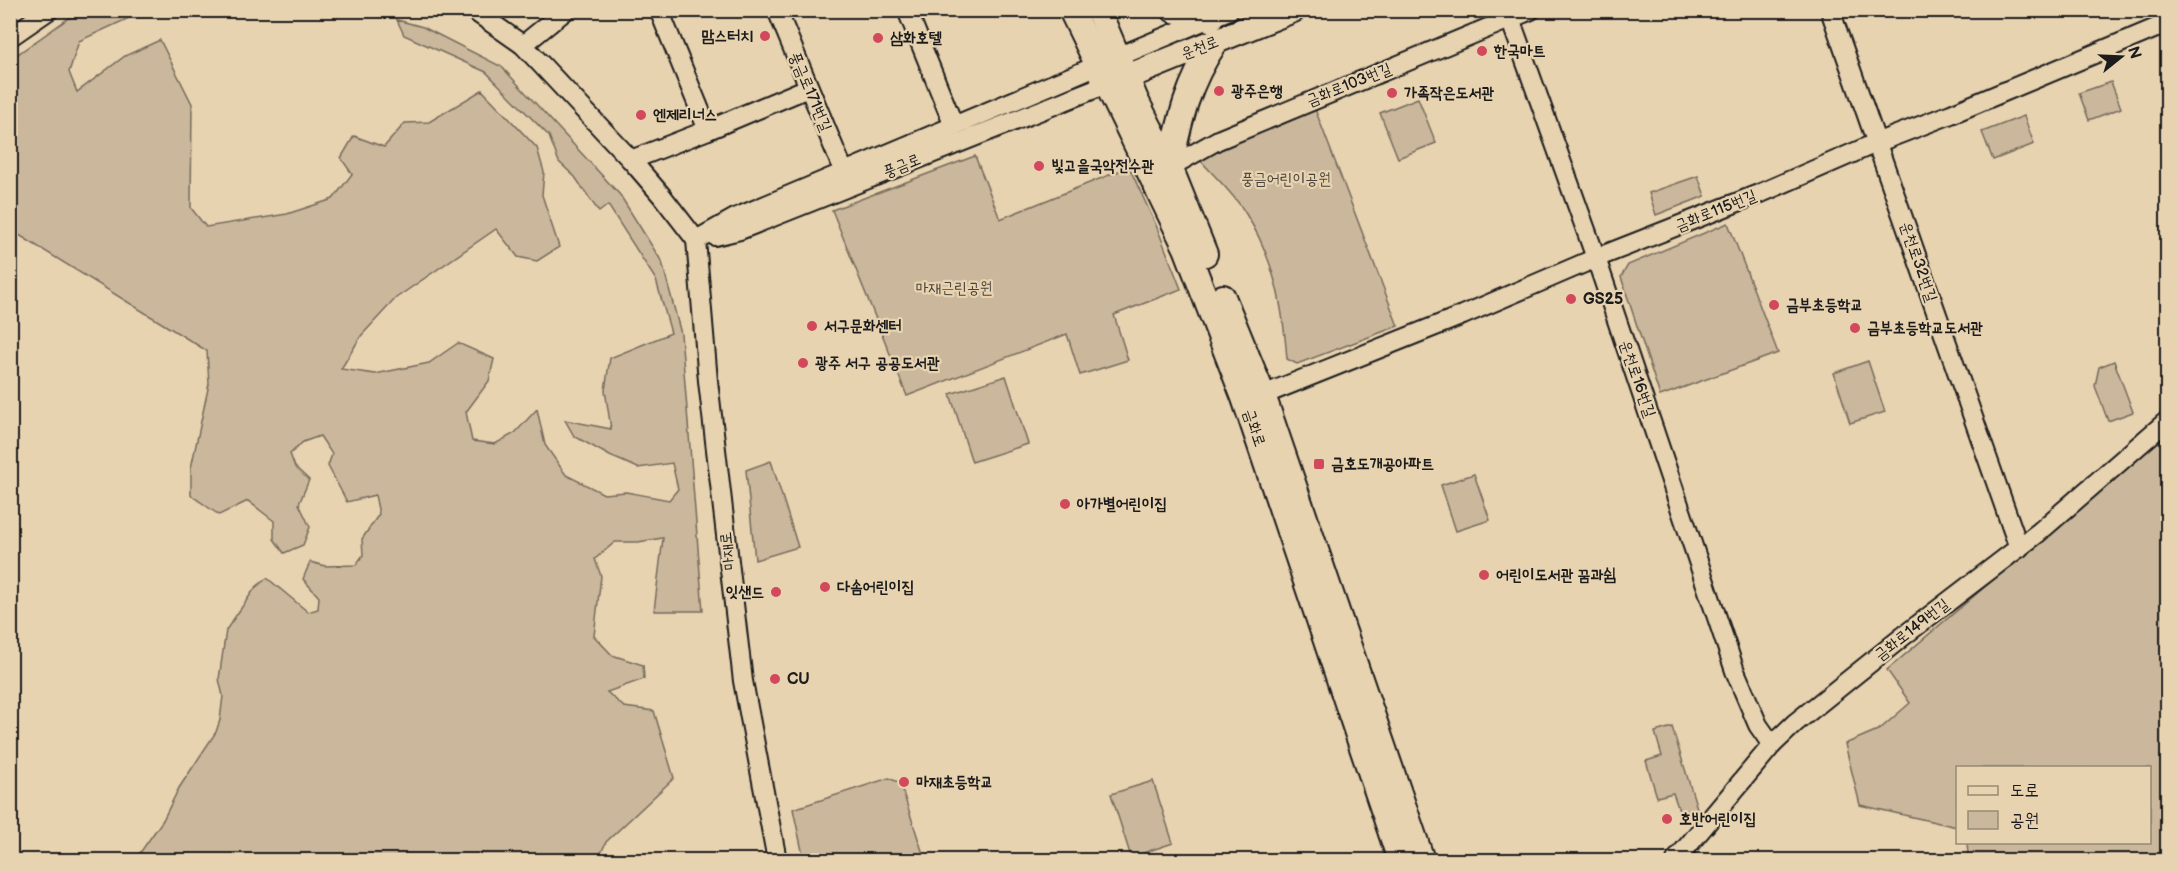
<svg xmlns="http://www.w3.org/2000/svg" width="2178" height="871" font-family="'Balsamiq Sans','Poor Story',sans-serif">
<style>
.green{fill:#cbb89c;stroke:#746a5c;stroke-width:1.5}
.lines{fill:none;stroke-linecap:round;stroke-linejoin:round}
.minor-casing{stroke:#1c1c1c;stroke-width:22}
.major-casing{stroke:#1c1c1c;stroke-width:28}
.minor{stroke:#e8d3b1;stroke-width:18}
.major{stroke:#e8d3b1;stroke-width:24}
.poi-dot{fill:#d1495b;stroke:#e8d3b1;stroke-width:2}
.labels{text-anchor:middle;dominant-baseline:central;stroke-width:4.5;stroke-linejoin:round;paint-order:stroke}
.poi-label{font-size:16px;font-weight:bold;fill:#1c1c1c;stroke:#e8d3b1;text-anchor:start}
.street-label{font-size:16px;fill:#1c1c1c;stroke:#e8d3b1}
.park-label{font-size:16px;fill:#48433c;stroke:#e8d3b1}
</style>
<rect width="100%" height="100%" fill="#e8d3b1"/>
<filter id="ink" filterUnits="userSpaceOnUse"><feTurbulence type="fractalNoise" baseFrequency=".0167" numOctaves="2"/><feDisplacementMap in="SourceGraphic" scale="12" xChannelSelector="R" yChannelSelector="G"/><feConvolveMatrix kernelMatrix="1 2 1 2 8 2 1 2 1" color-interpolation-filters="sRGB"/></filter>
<g filter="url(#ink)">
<g class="green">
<path d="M 94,11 L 152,11 L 153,16 L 129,18 L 79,41 L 69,72 L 77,92 L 125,56 L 160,40 L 192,104 L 191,208 L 206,227 L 287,214 L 333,199 L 352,174 L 341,158 L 354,136 L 384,147 L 405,123 L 429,122 L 482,90 L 537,148 L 544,172 L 542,195 L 559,247 L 537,261 L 518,257 L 496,229 L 396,298 L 361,336 L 341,369 L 375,374 L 429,363 L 458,343 L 494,359 L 489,381 L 466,412 L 472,441 L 495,444 L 515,433 L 537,409 L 545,445 L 566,475 L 604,494 L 626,492 L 669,500 L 678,489 L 672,463 L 638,468 L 610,456 L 574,436 L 565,420 L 611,429 L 605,390 L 610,358 L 671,333 L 656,280 L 608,205 L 599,212 L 575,177 L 559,162 L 549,136 L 486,72 L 404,35 L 397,20 L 423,27 L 502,67 L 620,195 L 662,262 L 681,334 L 703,611 L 654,611 L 663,538 L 638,542 L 615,542 L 595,559 L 601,576 L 594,636 L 612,655 L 643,665 L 644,679 L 607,692 L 624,707 L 654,711 L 674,778 L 606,842 L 598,860 L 135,860 L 163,820 L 179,788 L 216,732 L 220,720 L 223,696 L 219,679 L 226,630 L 255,588 L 267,578 L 308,612 L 318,609 L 319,597 L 303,579 L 310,562 L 325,566 L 356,565 L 363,555 L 362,539 L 379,514 L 375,495 L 347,502 L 328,466 L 332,454 L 320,436 L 303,442 L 290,454 L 295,467 L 309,480 L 299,504 L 310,527 L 303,545 L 284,553 L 274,539 L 274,521 L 248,501 L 219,515 L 191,495 L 191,468 L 209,384 L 207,351 L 11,230 L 11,59 L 69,18 Z"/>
<path d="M 2111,82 L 2121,108 L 2089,120 L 2079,93 Z"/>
<path d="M 1418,98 L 1436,143 L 1398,158 L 1380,113 Z"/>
<path d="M 1315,109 L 1398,326 L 1297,364 L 1287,359 C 1283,307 1275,260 1246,214 C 1235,195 1216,178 1201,161 L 1203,154 Z"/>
<path d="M 2024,116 L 2034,144 L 1993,160 L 1982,132 Z"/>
<path d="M 975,156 L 1000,219 L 1129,167 L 1156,225 L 1181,289 L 1114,315 L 1128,360 L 1080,375 L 1067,334 L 907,396 L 832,210 Z"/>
<path d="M 1698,176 L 1705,196 L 1656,215 L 1649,193 Z"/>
<path d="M 1728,223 L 1778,353 L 1660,396 L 1621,277 L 1628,265 Z"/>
<path d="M 1868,361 L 1885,412 L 1850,423 L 1834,373 Z"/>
<path d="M 2114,361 L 2133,412 L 2108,421 L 2095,386 L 2099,367 Z"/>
<path d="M 1006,376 L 1028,444 L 972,462 L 950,394 Z"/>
<path d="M 2167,432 L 2167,860 L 1993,860 L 1968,855 L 1967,843 L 2150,842 L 2150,768 L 1958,768 L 1957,827 L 1860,805 L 1845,744 L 1880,729 L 1910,703 L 1887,670 Z"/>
<path d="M 771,461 L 798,547 L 755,560 L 746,470 Z"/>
<path d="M 1474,474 L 1490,520 L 1456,531 L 1441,485 Z"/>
<path d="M 1672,727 L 1697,808 L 1680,813 L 1673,793 L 1657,797 L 1646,761 L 1662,756 L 1655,732 Z"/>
<path d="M 889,778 L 900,783 L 925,860 L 804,860 L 793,809 Z"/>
<path d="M 1153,781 L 1173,843 L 1131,857 L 1111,794 Z"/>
</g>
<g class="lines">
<g class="minor-casing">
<g id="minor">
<path d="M 473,10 L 523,45 L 631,160 L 662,196 L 696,240"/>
<path d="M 659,10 L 708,130 L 808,88"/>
<path d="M 777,10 L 844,172"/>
<path d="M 907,10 L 954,126"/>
<path d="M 1507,10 L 1596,258 L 1735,671 L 1758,725 L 1772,745"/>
<path d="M 1830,10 L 2019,548"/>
<path d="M 10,37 L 49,10"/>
<path d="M 523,45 L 566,10"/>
<path d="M 631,160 L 708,130"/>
<path d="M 1170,167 L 1218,140 L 1531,10"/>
<path d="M 715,236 L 740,230 L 1117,80"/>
<path d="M 696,240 L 708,381 L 743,681 L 777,860"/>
<path d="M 696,240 L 735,218 L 1229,10"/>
<path d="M 1263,395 L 1463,315 L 1596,258 L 1761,193 L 1876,143 L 1951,114 L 2168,23"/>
<path d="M 1676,860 L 1772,745 L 1795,723 L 1906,634 L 2038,533 L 2168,420"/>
</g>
</g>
<g class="major-casing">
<g id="major">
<path d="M 1071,10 L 1186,248 L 1244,398 L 1400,860"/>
<path d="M 1098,10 L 1136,100 L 1170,167 L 1205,254"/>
<path d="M 1174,10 L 1210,19"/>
<path d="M 1127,77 L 1293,10"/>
<path d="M 1170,167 C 1180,119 1187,85 1215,43"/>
<path d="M 1223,297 L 1263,395 L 1422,860"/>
</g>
</g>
<use href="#minor" class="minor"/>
<use href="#major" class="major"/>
</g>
</g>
<g class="poi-dot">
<circle cx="765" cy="36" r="6"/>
<circle cx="878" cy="38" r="6"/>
<circle cx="1482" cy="51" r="6"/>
<circle cx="1219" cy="91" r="6"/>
<circle cx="1392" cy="93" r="6"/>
<circle cx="641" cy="115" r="6"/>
<circle cx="1039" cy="166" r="6"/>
<circle cx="1571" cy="299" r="6"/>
<circle cx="1774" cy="305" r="6"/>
<circle cx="812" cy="326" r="6"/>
<circle cx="1855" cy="328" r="6"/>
<circle cx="803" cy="363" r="6"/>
<rect x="1313" y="458" width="12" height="12" rx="3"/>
<circle cx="1065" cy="504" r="6"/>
<circle cx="1484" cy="575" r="6"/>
<circle cx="825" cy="587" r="6"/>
<circle cx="776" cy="592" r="6"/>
<circle cx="775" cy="679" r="6"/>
<circle cx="904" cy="782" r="6"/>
<circle cx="1667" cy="819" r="6"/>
</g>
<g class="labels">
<g class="poi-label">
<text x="753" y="36" text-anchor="end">맘스터치</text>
<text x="890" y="38">삼화호텔</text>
<text x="1494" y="51">한국마트</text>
<text x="1231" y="91">광주은행</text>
<text x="1404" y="93">가족작은도서관</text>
<text x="653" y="115">엔제리너스</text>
<text x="1051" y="166">빛고을국악전수관</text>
<text x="1583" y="299">GS25</text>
<text x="1786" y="305">금부초등학교</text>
<text x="824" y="326">서구문화센터</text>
<text x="1867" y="328">금부초등학교도서관</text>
<text x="815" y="363">광주 서구 공공도서관</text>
<text x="1331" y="464">금호도개공아파트</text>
<text x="1077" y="504">아가별어린이집</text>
<text x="1496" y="575">어린이도서관 꿈과쉼</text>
<text x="837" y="587">다솜어린이집</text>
<text x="764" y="592" text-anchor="end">잇샌드</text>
<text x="787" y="679">CU</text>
<text x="916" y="782">마재초등학교</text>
<text x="1679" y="819">호반어린이집</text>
</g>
<g class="street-label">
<text transform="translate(1200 48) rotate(-21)">운천로</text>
<text transform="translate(1349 85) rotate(-22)">금화로103번길</text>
<text transform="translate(810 92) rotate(67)">풍금로171번길</text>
<text transform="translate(902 166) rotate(-22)">풍금로</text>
<text transform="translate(1716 211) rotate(-22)">금화로115번길</text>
<text transform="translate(1918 262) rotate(71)">운천로32번길</text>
<text transform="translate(1637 379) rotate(71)">운천로16번길</text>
<text transform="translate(1254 428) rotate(71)">금화로</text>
<text transform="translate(728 551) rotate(-96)">마재로</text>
<text transform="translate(1912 630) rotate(-38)">금화로149번길</text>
</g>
<g class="park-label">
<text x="1286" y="179">풍금어린이공원</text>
<text x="954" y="288">마재근린공원</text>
</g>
</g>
<rect width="2178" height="871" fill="none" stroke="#e8d3b1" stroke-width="36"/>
<rect x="18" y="18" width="2142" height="835" fill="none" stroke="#1c1c1c" stroke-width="2" filter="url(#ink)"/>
<rect x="1956" y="766" width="195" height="78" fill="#e8d3b1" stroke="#968a75" stroke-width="1.5"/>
<rect x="1968" y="786" width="30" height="9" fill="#e8d3b1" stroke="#968a75" stroke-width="1.5"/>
<text x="2010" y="796" font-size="18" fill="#1c1c1c">도로</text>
<rect x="1968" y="811" width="30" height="18" fill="#cbb89c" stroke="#968a75" stroke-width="1.5"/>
<text x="2010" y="826" font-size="18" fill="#1c1c1c">공원</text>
<g transform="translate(2121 57) rotate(72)" stroke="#e8d3b1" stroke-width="4.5" paint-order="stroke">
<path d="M0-4.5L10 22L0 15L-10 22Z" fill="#1c1c1c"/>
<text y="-9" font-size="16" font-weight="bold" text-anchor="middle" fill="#1c1c1c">N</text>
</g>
</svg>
